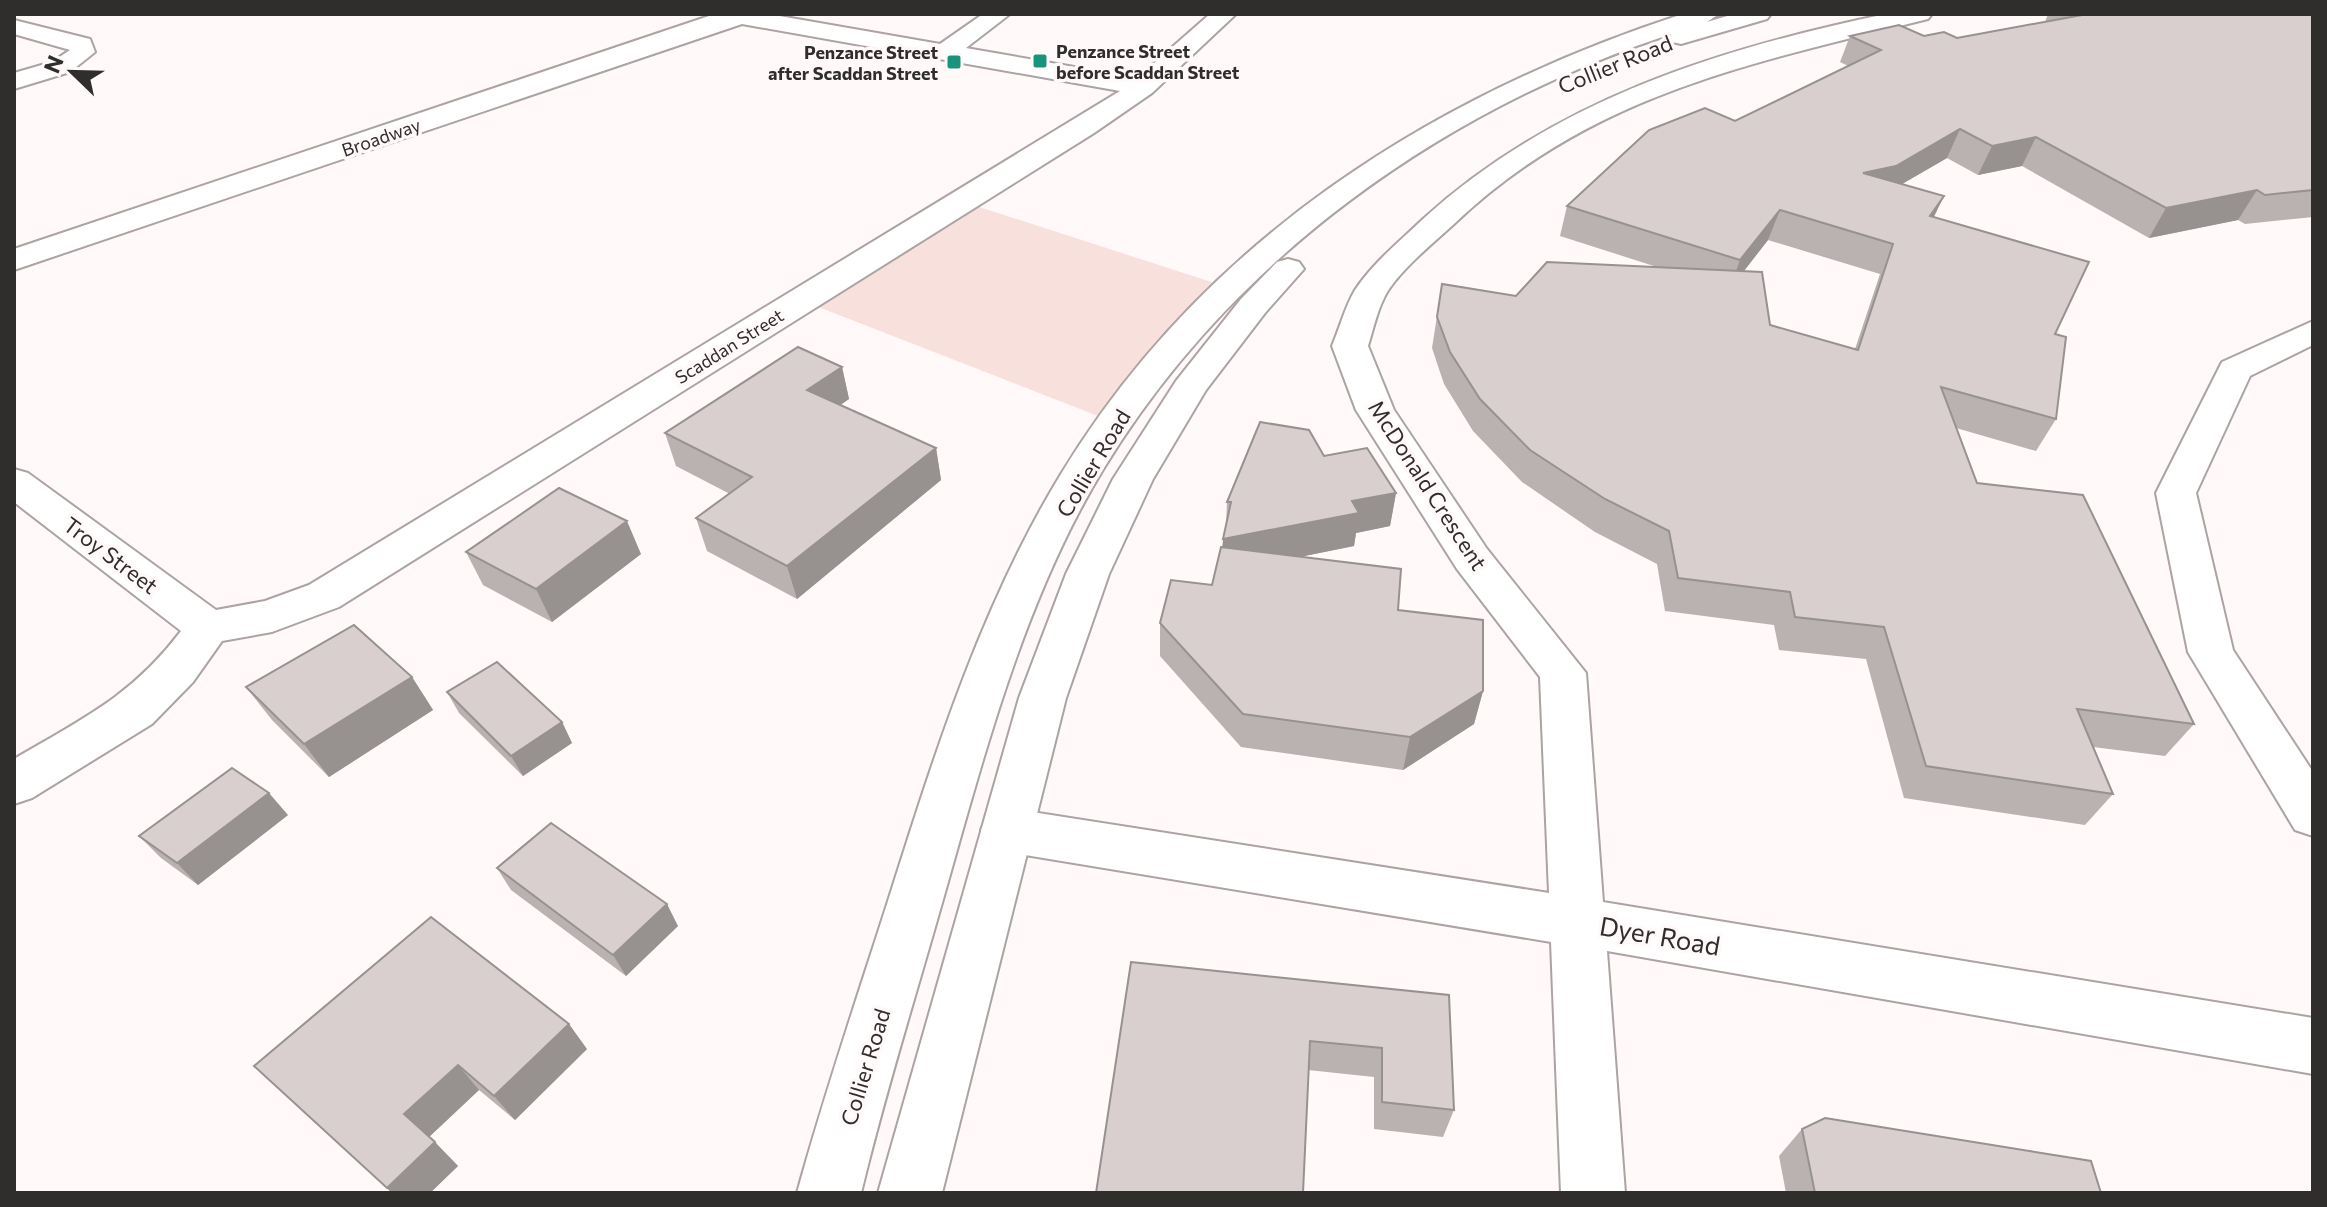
<svg xmlns="http://www.w3.org/2000/svg" width="2327" height="1207" font-family="Commissioner,sans-serif">
<style>
.green{fill:#f8e0dd}
.lines{fill:none;stroke-linecap:round;stroke-linejoin:round}
.minor-casing{stroke:#aca3a2;stroke-width:4}
.major-casing{stroke:#aca3a2;stroke-width:4}
.minor{fill:#fff;fill-rule:evenodd}
.major{fill:#fff;fill-rule:evenodd}
.wall{fill:#bab2b1;fill-rule:evenodd}
.shaded-wall{fill:#979190}
.building{fill:#d8cfce;stroke:#979190;stroke-width:2}
.poi-dot{fill:#17947b;stroke:#fff9f9;stroke-width:3}
.labels{text-anchor:middle;dominant-baseline:central;stroke-width:7;stroke-linejoin:round;paint-order:stroke}
.far-poi-label{font-size:18px;font-weight:bold;fill:#302d2d;stroke:#fff9f9;text-anchor:start}
.far-street-label{font-size:18px;fill:#302d2d;stroke:#fff9f9}
.street-label{font-size:22px;fill:#302d2d;stroke:#fff9f9}
.near-street-label{font-size:26px;fill:#302d2d;stroke:#fff9f9}
</style>
<rect width="100%" height="100%" fill="#fff9f9"/>
<path class="green" d="M 964,202 L 1227,287 L 1116,423 L 803,301 Z"/>
<g class="lines">
<g class="minor-casing">
<g id="minor">
<path d="M 715,14 L 768,14 L 940,44 L 983,14 L 1010,14 L 966,48 L 1137,78 L 1210,14 L 1236,14 L 1152,93 L 1094,133 L 339,607 L 272,632 L 222,641 L 193,682 L 152,724 L 32,798 L 14,804 L 14,759 C 82,719 132,696 181,631 L 14,502 L 14,469 L 28,473 L 216,610 L 265,601 L 309,585 L 1120,91 L 742,24 L 14,270 L 14,249 Z"/>
<path d="M 1886,14 L 1932,14 L 1928,19 C 1752,63 1590,94 1454,224 C 1432,244 1406,265 1389,289 C 1378,306 1374,327 1368,346 L 1394,410 L 1487,549 L 1586,673 L 1603,902 L 2313,1018 L 2313,1074 L 1607,951 L 1625,1193 L 1561,1193 L 1551,942 L 1007,852 L 989,845 L 981,830 L 989,815 L 1007,808 L 1549,893 L 1540,677 L 1457,569 L 1356,410 L 1332,346 C 1340,327 1345,307 1355,290 C 1373,263 1399,242 1422,220 C 1552,101 1717,49 1886,14 Z"/>
<path d="M 14,20 L 90,39 L 95,52 L 70,72 L 14,89 L 14,73 L 52,62 L 70,50 L 14,34 Z"/>
<path d="M 2313,321 L 2313,345 L 2250,376 L 2196,493 L 2233,650 L 2313,772 L 2313,836 L 2295,830 L 2188,652 L 2156,493 L 2222,362 Z"/>
</g>
</g>
<g class="major-casing">
<g id="major">
<path d="M 1683,14 L 1719,14 L 1707,22 L 1734,14 L 1771,14 L 1767,19 L 1681,44 L 1672,42 L 1671,34 C 1441,110 1232,259 1104,468 C 1025,597 985,752 944,896 C 916,995 885,1093 861,1193 L 797,1193 C 824,1095 857,998 888,901 C 934,756 981,605 1061,474 C 1202,242 1430,96 1683,14 Z"/>
<path d="M 1288,259 L 1299,262 L 1304,269 L 1265,313 L 1206,390 L 1153,479 L 1109,574 L 1066,698 L 942,1193 L 878,1193 L 1019,698 L 1066,574 L 1113,479 L 1176,381 L 1241,299 L 1277,262 Z"/>
</g>
</g>
<use href="#minor" class="minor"/>
<use href="#major" class="major"/>
</g>
<g class="wall">
<path d="M 2048,14 L 2313,14 L 2313,217 L 2245,224 L 2238,220 L 2149,238 L 2022,166 L 1978,175 L 1947,158 L 1902,184 L 1934,217 L 2055,334 L 2056,419 L 2036,451 L 1956,428 L 1977,483 L 2194,724 L 2165,756 L 2093,747 L 2113,794 L 2085,825 L 1904,798 L 1866,659 L 1779,650 L 1774,625 L 1665,611 L 1657,564 L 1595,532 L 1522,482 L 1473,431 L 1444,384 L 1432,348 L 1442,284 L 1516,296 L 1657,267 L 1560,236 L 1567,206 L 1735,121 L 1848,66 L 1840,62 L 1850,36 L 1957,38 L 2045,22 ZM 1768,240 L 1880,274 L 1855,349 L 1770,325 L 1744,271 Z"/>
<path d="M 842,367 L 849,399 L 840,405 L 936,448 L 941,480 L 797,599 L 707,551 L 696,518 L 730,494 L 676,466 L 665,433 Z"/>
<path d="M 1324,456 L 1396,493 L 1390,526 L 1356,533 L 1354,546 L 1299,557 L 1398,610 L 1483,691 L 1474,724 L 1403,770 L 1241,747 L 1160,656 L 1160,623 L 1212,585 L 1222,548 L 1226,525 L 1227,502 Z"/>
<path d="M 466,552 L 641,554 L 552,622 L 483,585 Z"/>
<path d="M 412,677 L 433,710 L 329,777 L 272,720 L 246,687 Z"/>
<path d="M 447,692 L 562,722 L 572,743 L 523,776 L 459,713 Z"/>
<path d="M 288,815 L 198,885 L 161,858 L 139,836 Z"/>
<path d="M 497,868 L 678,926 L 626,976 L 511,890 Z"/>
<path d="M 1131,962 L 1449,995 L 1454,1110 L 1443,1137 L 1374,1129 L 1374,1077 L 1308,1070 Z"/>
<path d="M 587,1049 L 515,1120 L 479,1090 L 429,1137 L 458,1166 L 430,1193 L 392,1193 L 254,1066 Z"/>
<path d="M 1802,1129 L 2101,1193 L 1786,1193 L 1779,1156 Z"/>
</g>
<g class="shaded-wall">
<path d="M 1960,129 L 1947,158 L 1883,195 L 1863,173 Z"/>
<path d="M 2036,137 L 2022,166 L 1978,175 L 1992,146 Z"/>
<path d="M 2257,190 L 2238,220 L 2149,238 L 2166,208 Z"/>
<path d="M 1944,196 L 1930,225 L 1930,216 Z"/>
<path d="M 1780,210 L 1768,240 L 1729,290 L 1740,260 Z"/>
<path d="M 842,367 L 849,399 L 815,423 L 807,390 Z"/>
<path d="M 936,448 L 941,480 L 797,599 L 787,566 Z"/>
<path d="M 1396,493 L 1390,526 L 1356,533 L 1354,546 L 1221,573 L 1223,539 L 1352,501 Z"/>
<path d="M 627,521 L 641,554 L 552,622 L 536,589 Z"/>
<path d="M 412,677 L 433,710 L 329,777 L 304,744 Z"/>
<path d="M 1483,691 L 1474,724 L 1403,770 L 1410,737 Z"/>
<path d="M 562,722 L 572,743 L 523,776 L 511,756 Z"/>
<path d="M 269,793 L 288,815 L 198,885 L 177,863 Z"/>
<path d="M 667,904 L 678,926 L 626,976 L 613,955 Z"/>
<path d="M 569,1024 L 587,1049 L 515,1120 L 494,1096 Z"/>
<path d="M 458,1065 L 479,1090 L 428,1138 L 404,1114 Z"/>
<path d="M 435,1142 L 458,1166 L 430,1193 L 392,1193 L 387,1188 Z"/>
</g>
<g class="building">
<path d="M 2080,14 L 2313,14 L 2313,190 L 2265,195 L 2257,190 L 2166,208 L 2036,137 L 1992,146 L 1960,129 L 1896,166 L 1863,173 L 1944,196 L 1930,216 L 2089,262 L 2055,334 L 2066,337 L 2056,419 L 1941,387 L 1977,483 L 2083,495 L 2194,724 L 2077,709 L 2113,794 L 1926,766 L 1884,627 L 1795,617 L 1790,592 L 1678,578 L 1669,531 L 1605,499 L 1530,450 L 1480,399 L 1450,352 L 1437,317 L 1442,284 L 1516,296 L 1547,262 L 1762,272 L 1770,325 L 1858,350 L 1893,244 L 1780,210 L 1740,260 L 1567,206 L 1649,130 L 1705,108 L 1735,121 L 1881,50 L 1850,36 L 1899,25 L 1924,36 L 1944,32 L 1957,38 L 2082,15 Z"/>
<path d="M 798,347 L 842,367 L 807,390 L 936,448 L 787,566 L 696,518 L 752,477 L 665,433 Z"/>
<path d="M 1260,422 L 1309,430 L 1324,456 L 1367,448 L 1396,493 L 1352,501 L 1359,513 L 1223,539 L 1231,502 L 1227,502 Z"/>
<path d="M 559,488 L 627,521 L 536,589 L 466,552 Z"/>
<path d="M 1221,547 L 1401,569 L 1398,610 L 1483,620 L 1483,691 L 1410,737 L 1243,714 L 1160,623 L 1171,580 L 1212,585 Z"/>
<path d="M 354,625 L 412,677 L 304,744 L 246,687 Z"/>
<path d="M 497,662 L 562,722 L 511,756 L 447,692 Z"/>
<path d="M 232,768 L 269,793 L 177,863 L 139,836 Z"/>
<path d="M 551,823 L 667,904 L 613,955 L 497,868 Z"/>
<path d="M 431,917 L 569,1024 L 494,1096 L 458,1065 L 404,1114 L 435,1142 L 387,1188 L 254,1066 Z"/>
<path d="M 1131,962 L 1449,995 L 1454,1110 L 1382,1102 L 1382,1048 L 1310,1041 L 1303,1193 L 1096,1193 Z"/>
<path d="M 1825,1118 L 2091,1161 L 2101,1193 L 1815,1193 L 1802,1129 Z"/>
</g>
<g class="poi-dot">
<rect x="1032" y="53" width="16" height="16" rx="4"/>
<rect x="946" y="54" width="16" height="16" rx="4"/>
</g>
<g class="labels">
<g class="far-poi-label">
<text x="1056" y="51">Penzance Street<tspan x="1056" dy="21">before Scaddan Street</tspan></text>
<text x="938" y="52" text-anchor="end">Penzance Street<tspan x="938" dy="21">after Scaddan Street</tspan></text>
</g>
<g class="far-street-label">
<text transform="translate(381 137) rotate(-19)">Broadway</text>
<text transform="translate(729 346) rotate(-32)">Scaddan Street</text>
</g>
<g class="street-label">
<text transform="translate(1615 64) rotate(-22)">Collier Road</text>
<text transform="translate(1093 463) rotate(-59)">Collier Road</text>
<text transform="translate(1428 485) rotate(57)">McDonald Crescent</text>
<text transform="translate(111 555) rotate(37)">Troy Street</text>
<text transform="translate(865 1067) rotate(-73)">Collier Road</text>
</g>
<g class="near-street-label">
<text transform="translate(1660 935) rotate(10)">Dyer Road</text>
</g>
</g>
<rect width="2327" height="1207" fill="none" stroke="#302d2d" stroke-width="32"/>
<g transform="translate(72 72) rotate(293)" stroke="#fff9f9" stroke-width="6" paint-order="stroke">
<path d="M0-6L14 30L0 20L-14 30Z" fill="#302d2d"/>
<text y="-12" font-size="22" font-weight="bold" text-anchor="middle" fill="#302d2d">N</text>
</g>
</svg>
